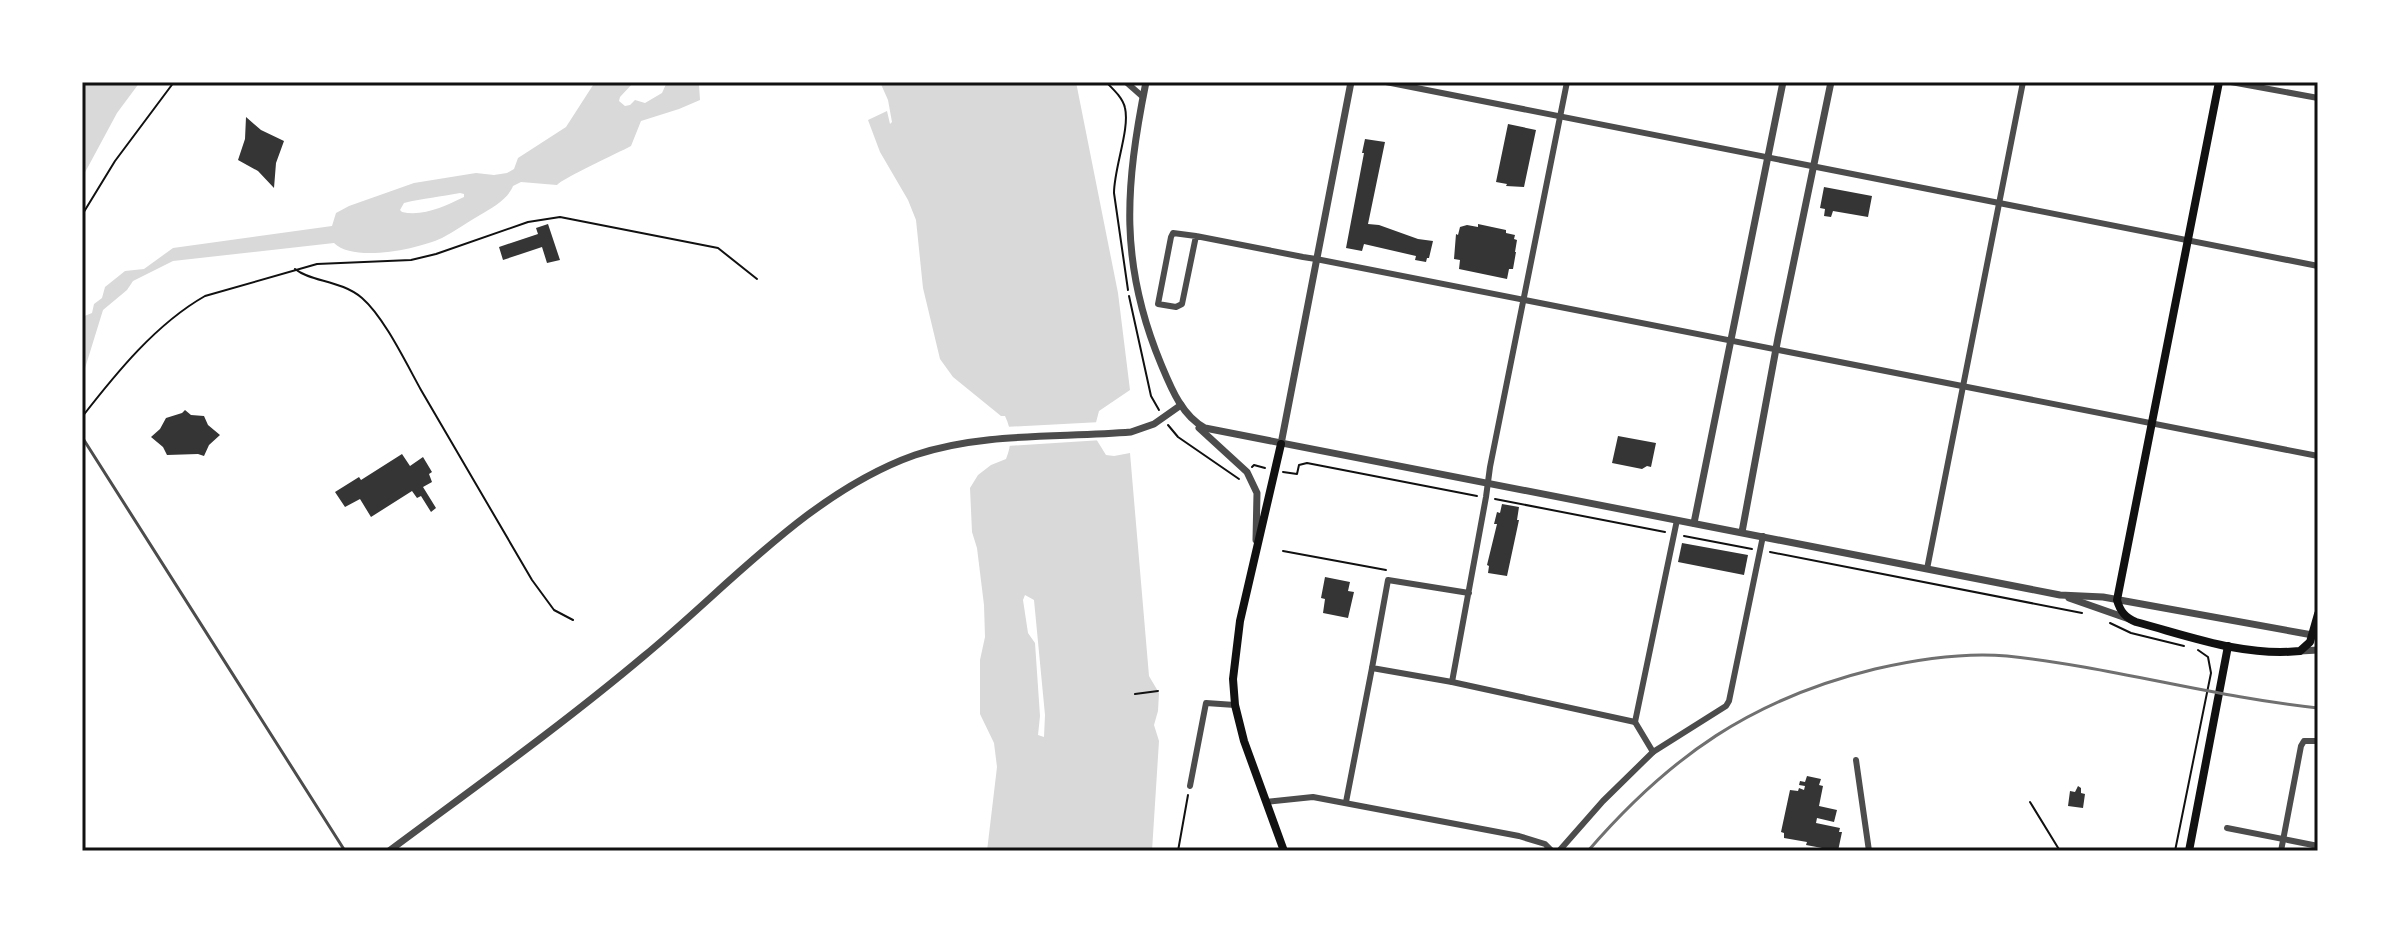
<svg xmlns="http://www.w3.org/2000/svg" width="2400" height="933" font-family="'Source Sans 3',sans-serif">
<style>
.water{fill:#d9d9d9;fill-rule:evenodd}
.pier{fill:#fff}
.building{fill:#353535}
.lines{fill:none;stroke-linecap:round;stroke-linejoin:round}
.path{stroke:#111;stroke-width:2}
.service{stroke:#4c4c4c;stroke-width:3}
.minor{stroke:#4c4c4c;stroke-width:6}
.tertiary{stroke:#4c4c4c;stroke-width:7}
.secondary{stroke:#111;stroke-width:8}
.rail{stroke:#707070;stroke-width:3}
.neatline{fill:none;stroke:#111;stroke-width:3}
</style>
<rect width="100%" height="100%" fill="#fff"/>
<g class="water">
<path d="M 82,82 L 140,82 L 117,113 L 82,178 Z"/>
<path d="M 595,82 L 634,82 L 620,97 L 619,101 L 625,106 L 630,105 L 635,100 L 645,103 L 662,93 L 667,82 L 693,82 L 699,85 L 700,100 L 679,109 L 641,121 L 631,146 C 618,153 563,178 557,185 L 521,182 L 513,186 C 508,199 492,208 480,215 C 468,222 455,231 442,238 C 418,249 354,263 334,243 L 173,261 L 133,281 L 127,290 L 103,310 L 82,378 L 84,323 L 82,317 L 92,313 L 94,304 L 102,298 L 105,287 L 125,271 L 144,269 L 173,248 L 332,226 L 336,213 L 349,206 L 414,183 L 476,173 L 494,175 L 507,173 L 514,169 L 518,158 L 566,127 ZM 460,193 L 464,194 L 464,197 C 445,206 423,217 402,212 L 400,210 L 404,203 C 423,198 441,197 460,193 Z"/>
<path d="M 880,82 L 1076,82 L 1118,293 L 1130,390 L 1099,411 L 1093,434 L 1106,455 L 1114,456 L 1130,453 L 1149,676 L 1159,693 L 1158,711 L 1154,725 L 1159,741 L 1152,851 L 987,851 L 997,767 L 994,743 L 980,714 L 980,660 L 985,637 L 984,605 L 977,548 L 972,532 L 970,488 L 978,475 L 991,465 L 1006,459 C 1012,445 1012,430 1005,416 L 1001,416 L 953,377 L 940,359 L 923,288 L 916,220 L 908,200 L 880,152 L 868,120 L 887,111 L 890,124 L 892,122 L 888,100 ZM 1025,595 L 1034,600 L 1045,715 L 1044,737 L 1038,735 L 1040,716 L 1035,643 L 1028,633 L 1023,600 Z"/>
</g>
<path class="pier" d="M 1101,422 L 1098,433 L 1102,440 L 1007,446 L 1005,427 Z"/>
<g class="building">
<path d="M 246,117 L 261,130 L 284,141 L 276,163 L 274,188 L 258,171 L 238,160 L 245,139 Z"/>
<path d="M 1508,124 L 1536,130 L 1524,187 L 1506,186 L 1507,184 L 1496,182 Z"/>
<path d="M 1365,139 L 1385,142 L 1368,224 L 1379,225 L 1418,239 L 1433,241 L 1429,258 L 1427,258 L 1426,262 L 1415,260 L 1416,256 L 1364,244 L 1362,251 L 1346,248 L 1364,153 L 1362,153 Z"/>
<path d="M 1824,187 L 1872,196 L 1868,217 L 1833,211 L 1831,217 L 1824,216 L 1825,209 L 1820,208 Z"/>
<path d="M 548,224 L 560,260 L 547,263 L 542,247 L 503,260 L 499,247 L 538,234 L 536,228 Z"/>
<path d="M 1478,224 L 1506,230 L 1506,233 L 1515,235 L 1514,239 L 1517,240 L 1515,252 L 1516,252 L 1513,269 L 1509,269 L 1507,279 L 1459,269 L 1460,260 L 1454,259 L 1456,234 L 1458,235 L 1460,227 L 1467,225 L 1478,227 Z"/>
<path d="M 185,410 L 191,415 L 204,416 L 208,425 L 220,435 L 209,445 L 204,456 L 198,454 L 167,455 L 163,447 L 151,437 L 160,429 L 166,418 L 182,413 Z"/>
<path d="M 1618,436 L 1656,443 L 1651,467 L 1647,466 L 1642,469 L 1612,463 Z"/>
<path d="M 402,454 L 410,466 L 423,457 L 432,472 L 429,474 L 432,482 L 423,487 L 436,508 L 431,512 L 421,496 L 417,498 L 412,491 L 371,517 L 360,499 L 345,507 L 335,492 L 359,477 L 361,480 Z"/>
<path d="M 1502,504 L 1519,507 L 1517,520 L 1519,520 L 1507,576 L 1488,573 L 1489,566 L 1487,565 L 1497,524 L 1494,524 L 1497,512 L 1500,513 Z"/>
<path d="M 1682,543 L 1748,555 L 1744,575 L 1678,562 Z"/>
<path d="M 1325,577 L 1350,582 L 1348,591 L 1354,592 L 1348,618 L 1323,613 L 1325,599 L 1321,598 Z"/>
<path d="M 1807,776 L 1821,779 L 1819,785 L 1823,786 L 1819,806 L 1837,810 L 1834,822 L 1817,818 L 1816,823 L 1840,828 L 1839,832 L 1842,832 L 1838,851 L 1806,845 L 1807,842 L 1784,838 L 1784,833 L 1781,832 L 1790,790 L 1798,791 L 1799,788 L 1804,790 L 1805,786 L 1799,785 L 1800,781 L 1805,782 Z"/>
<path d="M 2078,786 L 2081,788 L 2081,793 L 2085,794 L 2083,808 L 2068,806 L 2070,791 L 2075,792 Z"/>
</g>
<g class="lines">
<g class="path">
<path d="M 1106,82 C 1113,89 1123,98 1125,108 C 1130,129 1114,168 1114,193 L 1128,290"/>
<path d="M 82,215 L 115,161 L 174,82"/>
<path d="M 295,269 C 311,282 341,280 362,298 C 384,317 406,363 421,390 C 458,453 495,517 532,580 L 554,610 L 573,620"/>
<path d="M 1129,296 L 1151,396 L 1159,410"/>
<path d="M 82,417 C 117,372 156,324 205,296 L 317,264 L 411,260 L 436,254 L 528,222 L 560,217 L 718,248 L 757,279"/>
<path d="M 1168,425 L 1178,437 L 1239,479"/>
<path d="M 1252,467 L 1254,465 L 1265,468"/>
<path d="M 1283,472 L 1297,474 L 1299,465 L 1307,463 L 1477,496"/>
<path d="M 1495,499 L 1665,532"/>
<path d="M 1684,536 L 1752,549"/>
<path d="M 1283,551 L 1386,570"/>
<path d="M 1770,552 L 2082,613"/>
<path d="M 2110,623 L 2131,633 L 2184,646"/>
<path d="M 1135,694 L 1158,691"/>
<path d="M 2030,802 L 2060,851"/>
<path d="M 1178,851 L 1188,795"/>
<path d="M 2175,851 L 2211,673 L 2208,657 L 2198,650"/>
</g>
<path class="service" d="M 82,437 L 345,851"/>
<g class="minor">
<path d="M 1126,82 L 1143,97"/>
<path d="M 1386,82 L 2318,266"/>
<path d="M 2231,82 L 2318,98"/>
<path d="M 1196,236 L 1182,304 L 1176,307 L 1158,304 L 1171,237 L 1173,233 L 1196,236 L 1303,257 L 1316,259 L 2318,456"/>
<path d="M 1927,569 L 2023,82"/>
<path d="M 1469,593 L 1388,580 L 1372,668 L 1452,682 L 1486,497 L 1490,467 L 1567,82"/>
<path d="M 1452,682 L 1635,722"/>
<path d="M 1635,722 L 1677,520"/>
<path d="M 1653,752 L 1726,706 L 1729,701 L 1763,536"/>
<path d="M 1856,760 L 1869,851"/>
<path d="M 1190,786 L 1206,703 L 1235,705"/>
<path d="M 1266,802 L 1313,797 L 1519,836 L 1545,844 L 1552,851"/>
<path d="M 1346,802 L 1372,668"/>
<path d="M 2227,828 L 2318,846"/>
<path d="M 1559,851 L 1603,801 L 1653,752 L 1635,722"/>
<path d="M 2281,851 L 2301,746 L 2304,741 L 2318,741"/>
</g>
<g class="tertiary">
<path d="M 1146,82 C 1125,187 1119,263 1161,364 C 1171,388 1182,416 1205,428 L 2060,595 L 2103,597 L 2318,636"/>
<path d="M 1199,428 L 1247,472 L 1257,493 L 1256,540"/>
<path d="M 1281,444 L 1351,82"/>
<path d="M 1694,523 L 1783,82"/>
<path d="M 1742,532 L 1778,338 L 1831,82"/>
<path d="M 2069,598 L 2129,619"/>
<path d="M 2300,651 L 2318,650"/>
<path d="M 389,851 C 475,787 562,725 644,656 C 728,587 810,492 915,455 C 983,432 1060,438 1131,432 L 1154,424 L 1181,405"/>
</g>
<g class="secondary">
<path d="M 2219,82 L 2117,600 C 2120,611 2125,618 2136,622 C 2189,636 2244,657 2300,651 L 2310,642 L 2318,614"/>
<path d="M 1281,444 L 1240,621 L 1233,679 L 1235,705 L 1244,741 L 1284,851"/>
<path d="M 2189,851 L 2228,646"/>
</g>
<path class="rail" d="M 1588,851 C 1670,756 1752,699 1875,669 C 1918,659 1962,652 2007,656 C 2112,667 2213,697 2318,708"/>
</g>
<rect width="2400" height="933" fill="none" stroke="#ffffff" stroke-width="168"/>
<rect x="84" y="84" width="2232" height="765" class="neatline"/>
</svg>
